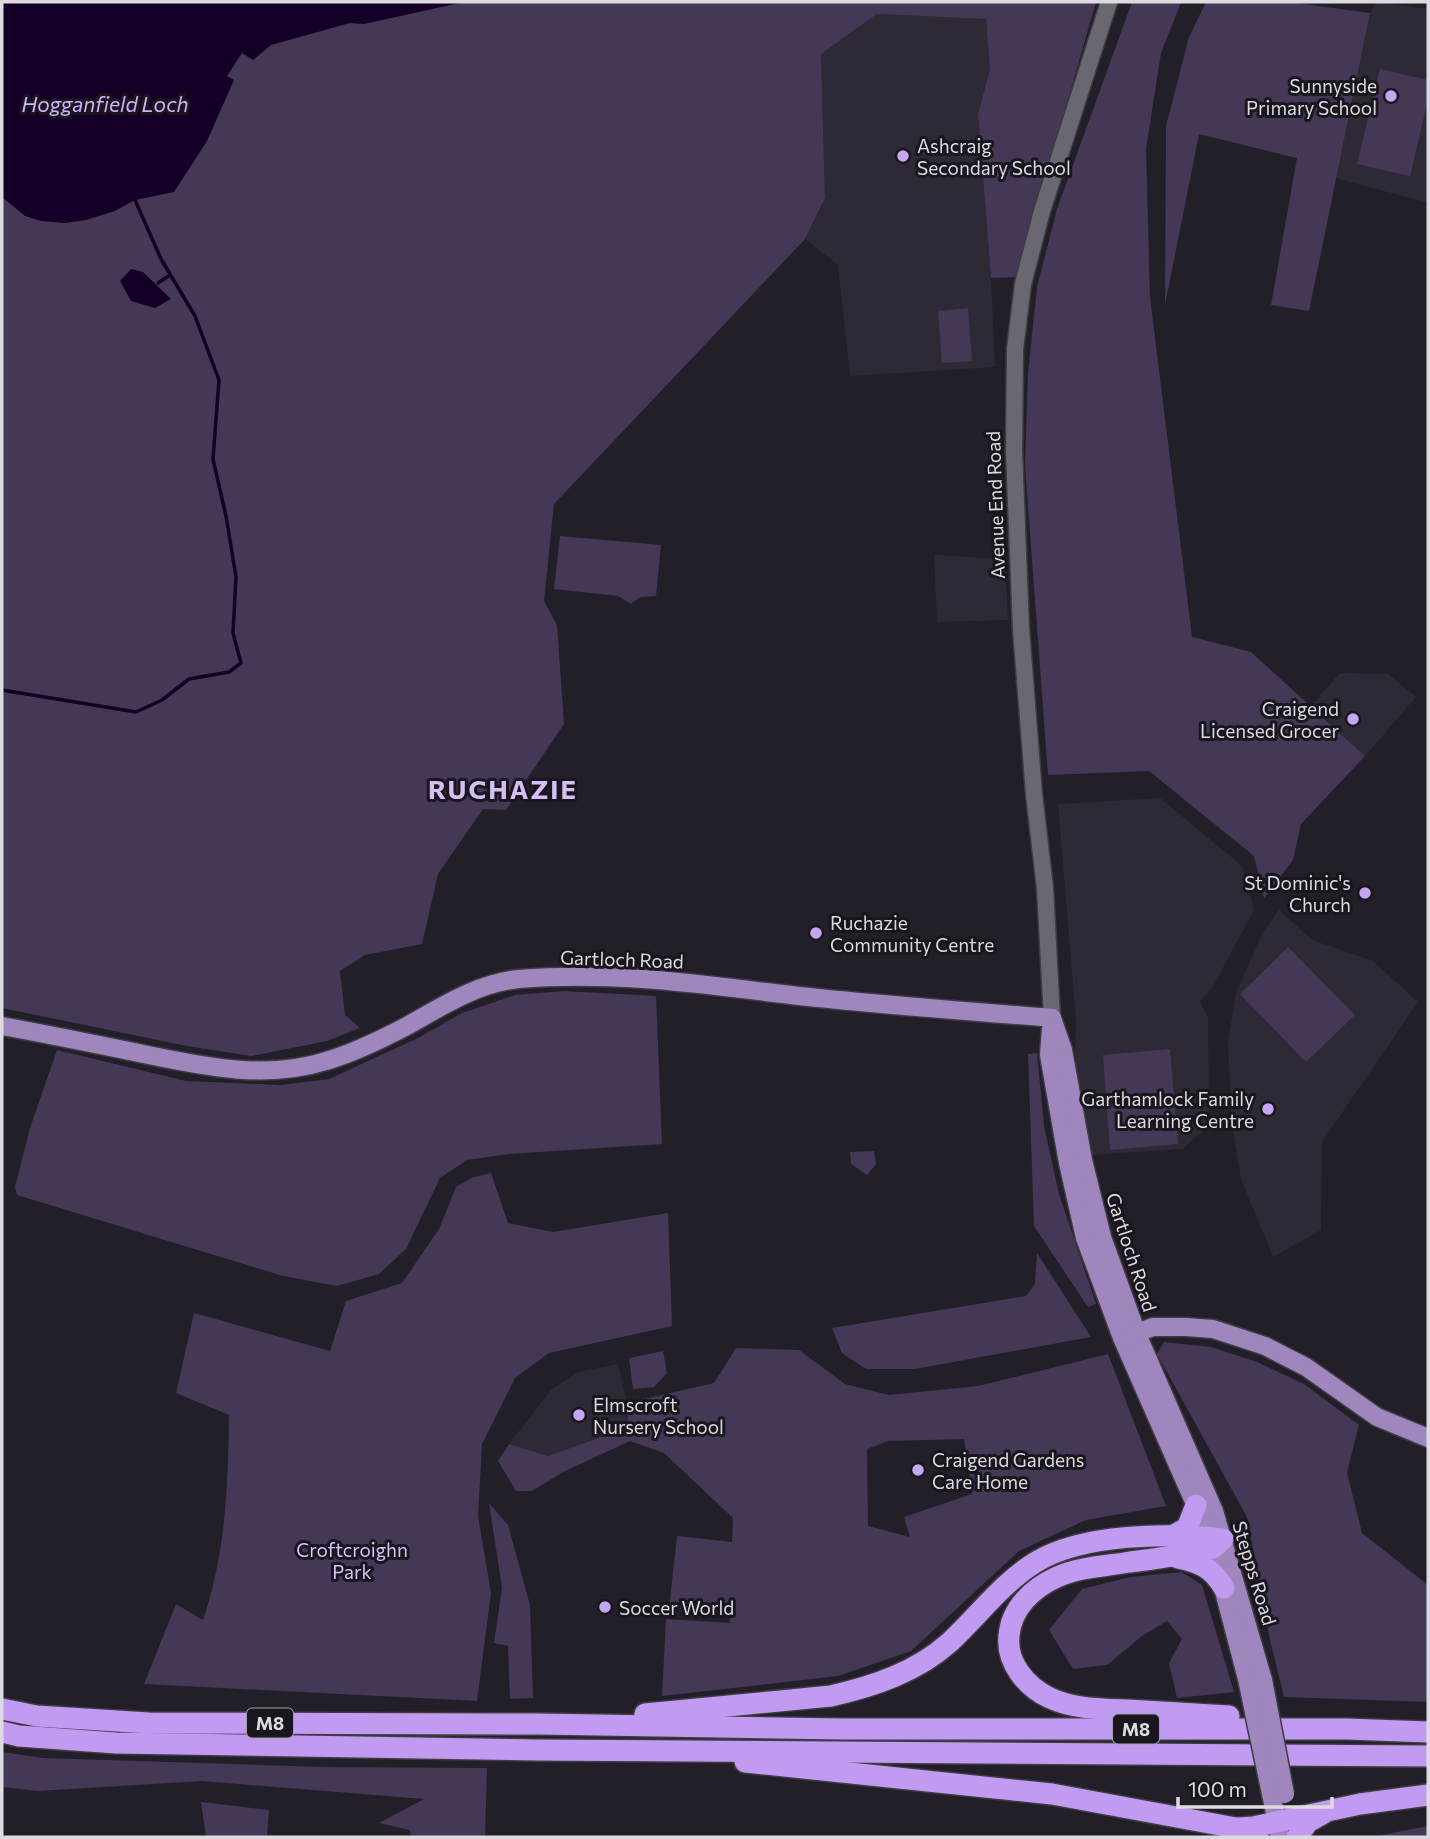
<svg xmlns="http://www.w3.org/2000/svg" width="1430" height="1839" font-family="Commissioner,sans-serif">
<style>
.built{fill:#2f2936}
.green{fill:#453756;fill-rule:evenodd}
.water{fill:#140027}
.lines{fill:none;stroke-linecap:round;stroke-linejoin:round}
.stream{stroke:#140027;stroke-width:3.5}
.minor-casing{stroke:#3e3b42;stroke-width:19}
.major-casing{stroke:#3e3b42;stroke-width:21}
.highway-casing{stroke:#3e3b42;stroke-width:24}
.minor{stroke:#6b6771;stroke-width:16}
.major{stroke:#9f86be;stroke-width:18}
.highway{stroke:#c19af1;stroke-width:21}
.major-bridge-casing{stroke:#3e3b42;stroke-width:21;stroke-linecap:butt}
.major-bridge{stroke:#9f86be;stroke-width:18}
.poi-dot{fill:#c6a6f0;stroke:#19161e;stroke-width:2.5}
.labels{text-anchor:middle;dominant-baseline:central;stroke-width:6;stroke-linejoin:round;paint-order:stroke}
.shield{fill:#19161e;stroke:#a29fa6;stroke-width:2}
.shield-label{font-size:18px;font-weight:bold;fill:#dddae0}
.poi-label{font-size:19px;fill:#dddae0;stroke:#19161e;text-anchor:start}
.street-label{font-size:19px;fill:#dddae0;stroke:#19161e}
.park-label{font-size:19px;fill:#dbc0fe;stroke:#19161e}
.water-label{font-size:21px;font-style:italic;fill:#d1affc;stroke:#19161e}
.district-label{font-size:26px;font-weight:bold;letter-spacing:2px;fill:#d5bef5;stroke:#19161e}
</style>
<rect width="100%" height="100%" fill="#231f28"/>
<g class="built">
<path d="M 1377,2 L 1428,9 L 1428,203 L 1336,178 L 1370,13 Z"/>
<path d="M 877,14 L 986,19 L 990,69 L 978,114 L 991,278 L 995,367 L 850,376 L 838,265 L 805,239 L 825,198 L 821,54 Z"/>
<path d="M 934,555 L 1005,559 L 1008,620 L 937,622 Z"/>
<path d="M 1340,673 L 1388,674 L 1416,697 L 1365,756 L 1311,706 Z"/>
<path d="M 1160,798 L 1242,866 L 1254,910 L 1212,988 L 1200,1001 L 1208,1018 L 1209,1125 L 1183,1149 L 1091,1155 L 1075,1072 L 1076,1020 L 1058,804 Z"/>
<path d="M 1279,910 L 1312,940 L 1373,961 L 1418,1002 L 1322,1142 L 1321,1230 L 1273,1257 L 1241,1179 L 1232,1124 L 1228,1042 L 1236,993 L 1263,932 Z"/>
<path d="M 618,1364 L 627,1403 L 628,1426 L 548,1456 L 509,1444 L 551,1390 L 578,1372 Z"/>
</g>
<g class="green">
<path d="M 2,2 L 1096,2 L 1017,277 L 991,278 L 978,114 L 990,69 L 986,19 L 877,14 L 821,54 L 825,198 L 805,239 L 554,504 L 544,601 L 557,625 L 564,724 L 506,810 L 483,809 L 438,874 L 422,944 L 365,955 L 340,971 L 345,1015 L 360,1028 L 327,1041 L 251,1056 L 187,1046 L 2,1008 Z"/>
<path d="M 1132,2 L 1181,2 L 1161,53 L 1146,149 L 1150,297 L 1192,637 L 1251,652 L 1365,756 L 1301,824 L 1293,860 L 1264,898 L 1254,856 L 1149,771 L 1048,775 L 1025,465 L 1028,373 L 1037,287 L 1057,209 Z"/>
<path d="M 1206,2 L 1290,2 L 1370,13 L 1309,311 L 1271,305 L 1297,158 L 1199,134 L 1165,305 L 1166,126 L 1189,37 Z"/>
<path d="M 1380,69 L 1428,80 L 1428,100 L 1410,176 L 1357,164 Z"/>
<path d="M 968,308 L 972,361 L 942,363 L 938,311 Z"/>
<path d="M 560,536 L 661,545 L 656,596 L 640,597 L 631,604 L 618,596 L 554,589 Z"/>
<path d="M 1288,947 L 1355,1015 L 1306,1062 L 1240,994 Z"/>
<path d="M 564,991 L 656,996 L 662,1144 L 509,1154 L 467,1160 L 440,1178 L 406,1249 L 379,1274 L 337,1286 L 283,1276 L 17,1195 L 15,1187 L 30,1128 L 57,1050 L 186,1081 L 281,1085 L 329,1079 L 418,1038 L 462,1013 L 515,995 Z"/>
<path d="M 1170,1049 L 1178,1144 L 1110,1150 L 1103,1055 Z"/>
<path d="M 1037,1053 L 1044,1126 L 1059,1194 L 1096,1304 L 1088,1307 L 1034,1226 L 1028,1054 Z"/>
<path d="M 874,1151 L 876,1164 L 867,1175 L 851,1164 L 850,1152 Z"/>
<path d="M 491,1173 L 508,1223 L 553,1232 L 668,1213 L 672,1326 L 549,1353 L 515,1378 L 482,1444 L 478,1516 L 491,1593 L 477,1701 L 144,1684 L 176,1604 L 203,1620 C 226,1552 228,1486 229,1415 L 176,1393 L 194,1313 L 330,1351 L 346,1301 L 402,1283 L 439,1229 L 456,1187 L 471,1178 Z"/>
<path d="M 1037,1253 L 1091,1337 L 915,1369 L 866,1369 L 842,1353 L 832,1328 L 1026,1296 L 1035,1284 Z"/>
<path d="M 1164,1342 L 1211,1347 L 1257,1362 L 1304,1384 L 1359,1425 L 1347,1473 L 1362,1533 L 1428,1585 L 1428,1702 L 1284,1697 L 1270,1640 L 1247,1517 L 1157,1354 Z"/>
<path d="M 736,1348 L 799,1350 L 845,1384 L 889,1395 L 978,1386 L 1108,1354 L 1166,1506 L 1086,1520 L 1019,1551 L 911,1651 L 838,1676 L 662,1696 L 666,1619 L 730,1623 L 730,1602 L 728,1615 L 669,1608 L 677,1536 L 732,1542 L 733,1518 L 664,1453 L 630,1441 L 563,1472 L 532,1491 L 516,1491 L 498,1461 L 509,1444 L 548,1456 L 628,1427 L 627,1403 L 714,1383 ZM 964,1439 L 972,1494 L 904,1517 L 910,1537 L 868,1526 L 867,1449 L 888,1441 Z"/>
<path d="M 663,1351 L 667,1373 L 654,1387 L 633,1389 L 629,1358 Z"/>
<path d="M 489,1503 L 508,1525 L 530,1605 L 533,1698 L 510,1699 L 508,1646 L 494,1643 L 502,1588 Z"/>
<path d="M 1182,1572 L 1202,1585 L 1234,1692 L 1177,1698 L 1169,1663 L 1182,1639 L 1167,1621 L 1142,1636 L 1107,1665 L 1073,1669 L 1049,1630 L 1082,1589 L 1130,1577 Z"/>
<path d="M 2,1752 L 43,1758 L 323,1767 L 487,1768 L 485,1837 L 411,1837 L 410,1830 L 379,1823 L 424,1799 L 202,1781 L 38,1791 L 2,1787 Z"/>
<path d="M 201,1802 L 269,1810 L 267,1836 L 274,1837 L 206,1837 Z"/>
<path d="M 1428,1826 L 1428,1837 L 1372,1837 Z"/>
</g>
<g class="water">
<path d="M 2,2 L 464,2 L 364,24 L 350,23 L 271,45 L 253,60 L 242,53 L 227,76 L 234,80 L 207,141 L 174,192 L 135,200 L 115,211 L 86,220 L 65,223 L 41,221 L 25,216 L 2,197 Z"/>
<path d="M 131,269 L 143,272 L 171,299 L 155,308 L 131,301 L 120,281 Z"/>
</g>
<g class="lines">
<g class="stream">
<path d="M 158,283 L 170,275"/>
<path d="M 2,690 L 136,712 L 162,700 L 189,679 L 229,672 L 241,663 L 233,633 L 236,577 L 226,516 L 213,459 L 219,380 L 195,316 L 161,259 L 135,200"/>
</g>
<g class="minor-casing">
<path id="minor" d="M 1052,1018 L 1045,888 L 1034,794 L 1021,629 L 1014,451 L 1015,349 L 1023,284 L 1042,211 L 1109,2"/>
</g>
<g class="major-casing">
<g id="major">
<path d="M 1052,1018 L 1063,1050 L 1083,1160 L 1102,1237 L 1137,1334 L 1214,1511 L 1263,1680"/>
<path d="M 2,1026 C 46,1034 90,1043 134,1052 C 197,1065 263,1081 326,1061 C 354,1053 380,1040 405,1027 C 441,1007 477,983 519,979 C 613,971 706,985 799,996 C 883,1005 967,1011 1052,1018"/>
<path d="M 1051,1029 L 1049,1055 L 1068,1163 L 1085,1238 L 1122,1338 L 1210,1538 L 1247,1679"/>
<path d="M 1126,1337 L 1153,1327 L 1186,1327 L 1213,1329 L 1265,1346 L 1306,1367 L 1377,1417 L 1428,1438"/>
<path d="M 1271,1794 L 1280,1837"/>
</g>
</g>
<g class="highway-casing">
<g id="highway">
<path d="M 1172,1536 L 1187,1528 L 1196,1505"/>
<path d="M 1219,1543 L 1213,1548 C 1185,1554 1158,1559 1130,1562 C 1106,1566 1079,1567 1057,1577 C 1033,1588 1011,1608 1009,1636 C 1006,1662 1026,1687 1050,1698 C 1073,1709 1103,1709 1128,1710 C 1162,1712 1195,1714 1229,1716"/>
<path d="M 1178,1558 C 1201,1563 1212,1568 1224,1588"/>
<path d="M 2,1709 L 37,1716 L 149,1723 L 538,1724 L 843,1729 L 1347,1729 L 1428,1732"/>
<path d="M 645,1714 L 831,1696 C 874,1686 917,1672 950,1642 C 978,1616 1003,1582 1036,1562 C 1084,1533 1169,1533 1223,1539"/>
<path d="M 2,1732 L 19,1736 L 116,1743 L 536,1750 L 1428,1756"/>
<path d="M 745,1762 L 1052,1794 L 1236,1828 L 1251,1832 L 1258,1837"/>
<path d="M 1238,1828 L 1253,1827 L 1360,1804 L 1428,1795"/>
<path d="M 1297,1837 L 1308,1822 L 1324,1813"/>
</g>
</g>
<use href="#minor" class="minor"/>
<use href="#major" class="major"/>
<use href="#highway" class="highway"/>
<g class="major-bridge-casing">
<g id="major-bridge">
<path d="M 1247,1679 L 1271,1794"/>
<path d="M 1263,1680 L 1285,1794"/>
</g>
</g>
<use href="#major-bridge" class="major-bridge"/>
</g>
<g class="poi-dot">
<circle cx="1391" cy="96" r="7"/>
<circle cx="903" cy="156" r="7"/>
<circle cx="1353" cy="719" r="7"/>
<circle cx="1365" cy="893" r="7"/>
<circle cx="816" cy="933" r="7"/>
<circle cx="1268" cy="1109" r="7"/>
<circle cx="579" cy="1415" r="7"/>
<circle cx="918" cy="1470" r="7"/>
<circle cx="605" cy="1607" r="7"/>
</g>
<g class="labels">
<g class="shield">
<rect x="247" y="1708.5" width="46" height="29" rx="5"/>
<rect x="1113" y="1714.5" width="46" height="29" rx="5"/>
</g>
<g class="shield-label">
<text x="270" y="1723">M8</text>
<text x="1136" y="1729">M8</text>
</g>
<g class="poi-label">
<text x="1377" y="85" text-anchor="end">Sunnyside<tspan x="1377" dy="22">Primary School</tspan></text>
<text x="917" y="145">Ashcraig<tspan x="917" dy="22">Secondary School</tspan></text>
<text x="1339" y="708" text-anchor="end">Craigend<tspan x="1339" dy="22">Licensed Grocer</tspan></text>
<text x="1351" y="882" text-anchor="end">St Dominic's<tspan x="1351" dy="22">Church</tspan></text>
<text x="830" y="922">Ruchazie<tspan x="830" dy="22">Community Centre</tspan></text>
<text x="1254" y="1098" text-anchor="end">Garthamlock Family<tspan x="1254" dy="22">Learning Centre</tspan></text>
<text x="593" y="1404">Elmscroft<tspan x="593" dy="22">Nursery School</tspan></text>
<text x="932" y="1459">Craigend Gardens<tspan x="932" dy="22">Care Home</tspan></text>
<text x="619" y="1607">Soccer World</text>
</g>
<g class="street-label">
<text transform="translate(995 505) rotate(-92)">Avenue End Road</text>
<text transform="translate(622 959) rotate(2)">Gartloch Road</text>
<text transform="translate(1132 1252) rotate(72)">Gartloch Road</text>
<text transform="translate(1255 1573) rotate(73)">Stepps Road</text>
</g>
<g class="park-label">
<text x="352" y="1549">Croftcroighn<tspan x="352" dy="22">Park</tspan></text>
</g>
<g class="water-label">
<text x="105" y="103">Hogganfield Loch</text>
</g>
<g class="district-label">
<text x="503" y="788">RUCHAZIE</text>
</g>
</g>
<rect width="1430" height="1839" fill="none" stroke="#dddae0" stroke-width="7"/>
<path d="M1178 1797v10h154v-10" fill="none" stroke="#dddae0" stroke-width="3.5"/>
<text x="1188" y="1797" font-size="21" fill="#dddae0" stroke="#19161e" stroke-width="5" paint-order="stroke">100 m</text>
</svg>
